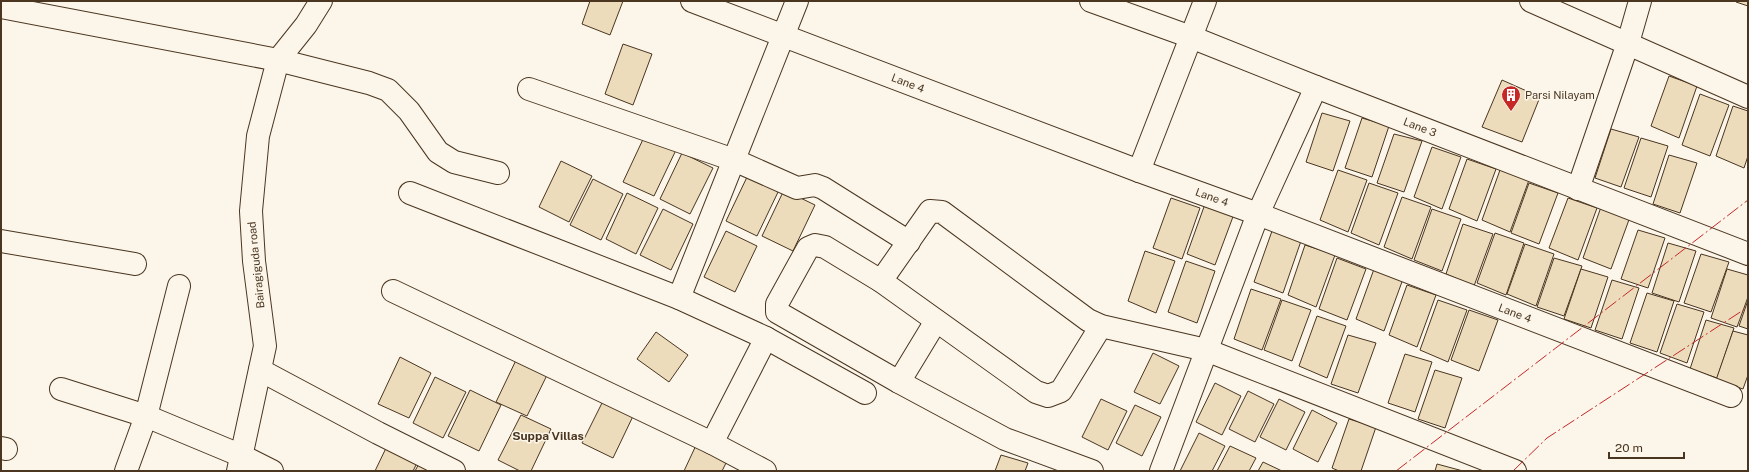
<svg xmlns="http://www.w3.org/2000/svg" width="1749" height="472" font-family="'Public Sans',sans-serif">
<style>
.building{fill:#ecdcbc;stroke:#4a3520}
.lines{fill:none;stroke-linecap:round;stroke-linejoin:round}
.minor-casing{stroke:#4a3520;stroke-width:24}
.minor{stroke:#fbf6e9;stroke-width:22}
.power{stroke:#c62828;stroke-width:1;stroke-dasharray:14 3 2 3;stroke-linecap:butt}
.labels{text-anchor:middle;dominant-baseline:central;stroke-width:3;stroke-linejoin:round;paint-order:stroke}
.street-label{font-size:11px;fill:#4a3520;stroke:#fbf6e9}
.poi-label{font-size:11px;fill:#4a3520;stroke:#fbf6e9;text-anchor:start}
.neighbourhood-label{font-size:12px;font-weight:bold;fill:#4a3520;stroke:#fbf6e9}
</style>
<rect width="100%" height="100%" fill="#fbf6e9"/>
<g class="building">
<path d="M 590,1 L 623,1 L 610,35 L 582,24 Z"/>
<path d="M 1748,1 L 1748,6 L 1736,2 L 1737,1 Z"/>
<path d="M 623,44 L 652,54 L 633,105 L 605,94 Z"/>
<path d="M 1669,76 L 1697,86 L 1679,138 L 1651,126 Z"/>
<path d="M 1502,80 L 1540,97 L 1522,142 L 1482,127 Z"/>
<path d="M 1700,94 L 1729,105 L 1710,156 L 1682,145 Z"/>
<path d="M 1733,106 L 1748,111 L 1748,156 L 1744,168 L 1716,156 Z"/>
<path d="M 1322,113 L 1350,121 L 1333,171 L 1306,162 Z"/>
<path d="M 1362,118 L 1389,126 L 1372,177 L 1345,168 Z"/>
<path d="M 1611,129 L 1639,137 L 1621,187 L 1595,178 Z"/>
<path d="M 1394,134 L 1422,141 L 1404,192 L 1377,183 Z"/>
<path d="M 645,135 L 676,150 L 654,196 L 623,182 Z"/>
<path d="M 1641,138 L 1668,146 L 1651,197 L 1624,188 Z"/>
<path d="M 1432,147 L 1461,157 L 1442,209 L 1414,197 Z"/>
<path d="M 682,153 L 713,168 L 690,214 L 660,199 Z"/>
<path d="M 1669,155 L 1697,163 L 1680,213 L 1653,204 Z"/>
<path d="M 1467,159 L 1496,169 L 1477,221 L 1449,209 Z"/>
<path d="M 561,161 L 592,176 L 569,222 L 539,207 Z"/>
<path d="M 1338,170 L 1367,180 L 1348,232 L 1320,220 Z"/>
<path d="M 1500,170 L 1529,180 L 1510,232 L 1482,220 Z"/>
<path d="M 748,175 L 779,190 L 757,236 L 726,221 Z"/>
<path d="M 593,179 L 623,194 L 601,240 L 570,225 Z"/>
<path d="M 1369,183 L 1398,193 L 1379,245 L 1351,233 Z"/>
<path d="M 1529,183 L 1558,193 L 1539,244 L 1511,233 Z"/>
<path d="M 784,190 L 815,205 L 793,251 L 762,236 Z"/>
<path d="M 627,193 L 658,208 L 636,254 L 606,239 Z"/>
<path d="M 1402,197 L 1431,207 L 1412,259 L 1384,247 Z"/>
<path d="M 1171,198 L 1200,208 L 1182,259 L 1153,248 Z"/>
<path d="M 1568,198 L 1597,208 L 1578,260 L 1549,248 Z"/>
<path d="M 1205,204 L 1234,214 L 1215,265 L 1187,254 Z"/>
<path d="M 1601,207 L 1630,217 L 1611,269 L 1583,258 Z"/>
<path d="M 663,209 L 693,224 L 671,270 L 640,255 Z"/>
<path d="M 1432,209 L 1461,219 L 1442,271 L 1414,260 Z"/>
<path d="M 1463,224 L 1493,234 L 1474,286 L 1446,274 Z"/>
<path d="M 1638,230 L 1665,238 L 1648,288 L 1621,279 Z"/>
<path d="M 726,231 L 757,246 L 735,292 L 704,277 Z"/>
<path d="M 1272,231 L 1301,241 L 1283,293 L 1254,282 Z"/>
<path d="M 1495,233 L 1524,243 L 1506,295 L 1477,283 Z"/>
<path d="M 1668,243 L 1696,251 L 1679,302 L 1652,293 Z"/>
<path d="M 1525,244 L 1554,254 L 1536,306 L 1507,294 Z"/>
<path d="M 1305,245 L 1335,255 L 1316,307 L 1288,295 Z"/>
<path d="M 1145,251 L 1175,261 L 1156,313 L 1128,301 Z"/>
<path d="M 1701,254 L 1729,262 L 1711,312 L 1684,303 Z"/>
<path d="M 1337,258 L 1366,269 L 1347,320 L 1319,309 Z"/>
<path d="M 1554,258 L 1582,266 L 1564,316 L 1537,307 Z"/>
<path d="M 1186,261 L 1215,271 L 1197,323 L 1168,312 Z"/>
<path d="M 1374,269 L 1403,279 L 1384,331 L 1356,319 Z"/>
<path d="M 1581,269 L 1608,277 L 1591,328 L 1564,319 Z"/>
<path d="M 1727,269 L 1748,275 L 1748,297 L 1737,327 L 1711,318 Z"/>
<path d="M 1612,280 L 1639,288 L 1622,339 L 1595,330 Z"/>
<path d="M 1407,285 L 1436,295 L 1417,347 L 1389,335 Z"/>
<path d="M 1251,289 L 1281,299 L 1262,350 L 1234,339 Z"/>
<path d="M 1647,293 L 1674,301 L 1657,352 L 1630,343 Z"/>
<path d="M 1282,300 L 1311,310 L 1292,361 L 1264,350 Z"/>
<path d="M 1438,300 L 1467,310 L 1448,362 L 1420,350 Z"/>
<path d="M 1748,300 L 1748,329 L 1739,326 Z"/>
<path d="M 1677,304 L 1704,312 L 1687,363 L 1660,353 Z"/>
<path d="M 1469,310 L 1498,320 L 1479,371 L 1451,360 Z"/>
<path d="M 1317,316 L 1346,326 L 1327,378 L 1299,366 Z"/>
<path d="M 1706,320 L 1734,328 L 1717,378 L 1690,369 Z"/>
<path d="M 1733,331 L 1748,335 L 1748,375 L 1743,389 L 1716,380 Z"/>
<path d="M 656,332 L 688,355 L 669,382 L 637,359 Z"/>
<path d="M 1348,335 L 1376,343 L 1358,393 L 1331,384 Z"/>
<path d="M 1153,353 L 1179,366 L 1160,404 L 1134,392 Z"/>
<path d="M 1405,354 L 1432,362 L 1415,412 L 1388,403 Z"/>
<path d="M 518,356 L 549,371 L 527,416 L 496,402 Z"/>
<path d="M 400,357 L 431,373 L 409,418 L 378,404 Z"/>
<path d="M 1435,370 L 1462,378 L 1445,428 L 1418,419 Z"/>
<path d="M 435,377 L 466,392 L 443,438 L 413,423 Z"/>
<path d="M 1215,383 L 1241,396 L 1222,435 L 1196,422 Z"/>
<path d="M 470,390 L 501,405 L 479,451 L 448,436 Z"/>
<path d="M 1248,391 L 1274,404 L 1255,442 L 1229,429 Z"/>
<path d="M 605,397 L 635,412 L 613,458 L 582,443 Z"/>
<path d="M 1101,399 L 1127,411 L 1108,450 L 1082,437 Z"/>
<path d="M 1279,399 L 1305,412 L 1286,450 L 1260,437 Z"/>
<path d="M 1135,405 L 1161,417 L 1142,456 L 1116,443 Z"/>
<path d="M 1312,410 L 1337,423 L 1318,462 L 1293,449 Z"/>
<path d="M 521,415 L 551,429 L 531,471 L 520,471 L 498,460 Z"/>
<path d="M 1349,419 L 1376,427 L 1361,471 L 1339,471 L 1332,468 Z"/>
<path d="M 1199,433 L 1225,446 L 1212,471 L 1180,471 Z"/>
<path d="M 698,441 L 729,457 L 722,471 L 684,471 Z"/>
<path d="M 387,446 L 418,461 L 413,471 L 375,471 Z"/>
<path d="M 1230,446 L 1256,458 L 1249,471 L 1217,471 Z"/>
<path d="M 1001,455 L 1028,463 L 1025,471 L 995,471 Z"/>
<path d="M 422,458 L 449,471 L 415,471 Z"/>
<path d="M 1263,462 L 1282,471 L 1258,471 Z"/>
<path d="M 1437,464 L 1463,471 L 1435,471 Z"/>
</g>
<g class="lines">
<g class="minor-casing">
<g id="minor">
<path d="M 692,1 L 1139,171 L 1258,214 L 1731,396"/>
<path d="M 1091,1 L 1191,37 L 1316,87 L 1748,254"/>
<path d="M 1531,1 L 1748,97"/>
<path d="M 1,7 L 278,60 L 369,83 L 388,90 L 409,111 L 438,152 L 454,162 L 498,173"/>
<path d="M 529,89 L 734,160 L 797,188 L 815,185 L 823,188 L 909,242"/>
<path d="M 1139,171 L 1205,1"/>
<path d="M 1578,189 L 1628,43 L 1640,1"/>
<path d="M 410,193 L 679,298 L 766,338 L 865,393"/>
<path d="M 1,241 L 135,264"/>
<path d="M 881,281 L 930,211 L 942,212 L 1088,320 L 1101,326 L 1206,350 L 1515,471"/>
<path d="M 393,291 L 712,443 L 766,338"/>
<path d="M 679,298 L 797,1"/>
<path d="M 260,370 L 378,433 L 454,471"/>
<path d="M 899,382 L 936,321"/>
<path d="M 61,389 L 146,416 L 242,456 L 272,471"/>
<path d="M 712,443 L 765,471"/>
<path d="M 1,448 L 6,449"/>
<path d="M 126,471 L 146,416 L 179,286"/>
<path d="M 238,471 L 265,346 L 254,261 L 251,211 L 258,136 L 278,60 L 306,25 L 321,1"/>
<path d="M 1092,471 L 1005,439 L 899,382 L 784,316 L 777,312 L 777,304 L 808,248 L 815,245 L 825,247 L 881,281 L 1036,392 L 1048,396 L 1061,391 L 1101,326"/>
<path d="M 1161,471 L 1258,214 L 1316,87"/>
</g>
</g>
<use href="#minor" class="minor"/>
<g class="power">
<path d="M 1396,471 L 1748,200"/>
<path d="M 1513,471 L 1547,438 L 1748,307"/>
</g>
</g>
<defs>
<g id="building-pin" transform="scale(1)"><path d="M0 17L-7.5 6A9.5 9.5 0 1 1 7.5 6Z" fill="#c62828" stroke="#fbf6e9"/><path d="M-4-6H4V6H1V3H-1V6H-4ZM-2.5-4.3h1.7v1.8h-1.7ZM.8-4.3h1.7v1.8H.8ZM-2.5-1h1.7V.8h-1.7ZM.8-1h1.7V.8H.8Z" fill="#fff"/></g>
</defs>
<g fill-rule="evenodd">
<use href="#building-pin" x="1511" y="95"/>
</g>
<g class="labels">
<g class="street-label">
<text transform="translate(908 83) rotate(21)">Lane 4</text>
<text transform="translate(1420 127) rotate(21)">Lane 3</text>
<text transform="translate(1212 197) rotate(20)">Lane 4</text>
<text transform="translate(256 265) rotate(-96)">Bairagiguda road</text>
<text transform="translate(1515 313) rotate(21)">Lane 4</text>
</g>
<g class="poi-label">
<text x="1525" y="95">Parsi Nilayam</text>
</g>
<g class="neighbourhood-label">
<text x="548" y="436">Suppa Villas</text>
</g>
</g>
<rect width="1749" height="472" fill="none" stroke="#4a3520" stroke-width="4"/>
<path d="M1609 452v6h75v-6" fill="none" stroke="#4a3520" stroke-width="2"/>
<text x="1615" y="452" font-size="12" fill="#4a3520" stroke="#fbf6e9" stroke-width="3" paint-order="stroke">20 m</text>
</svg>
